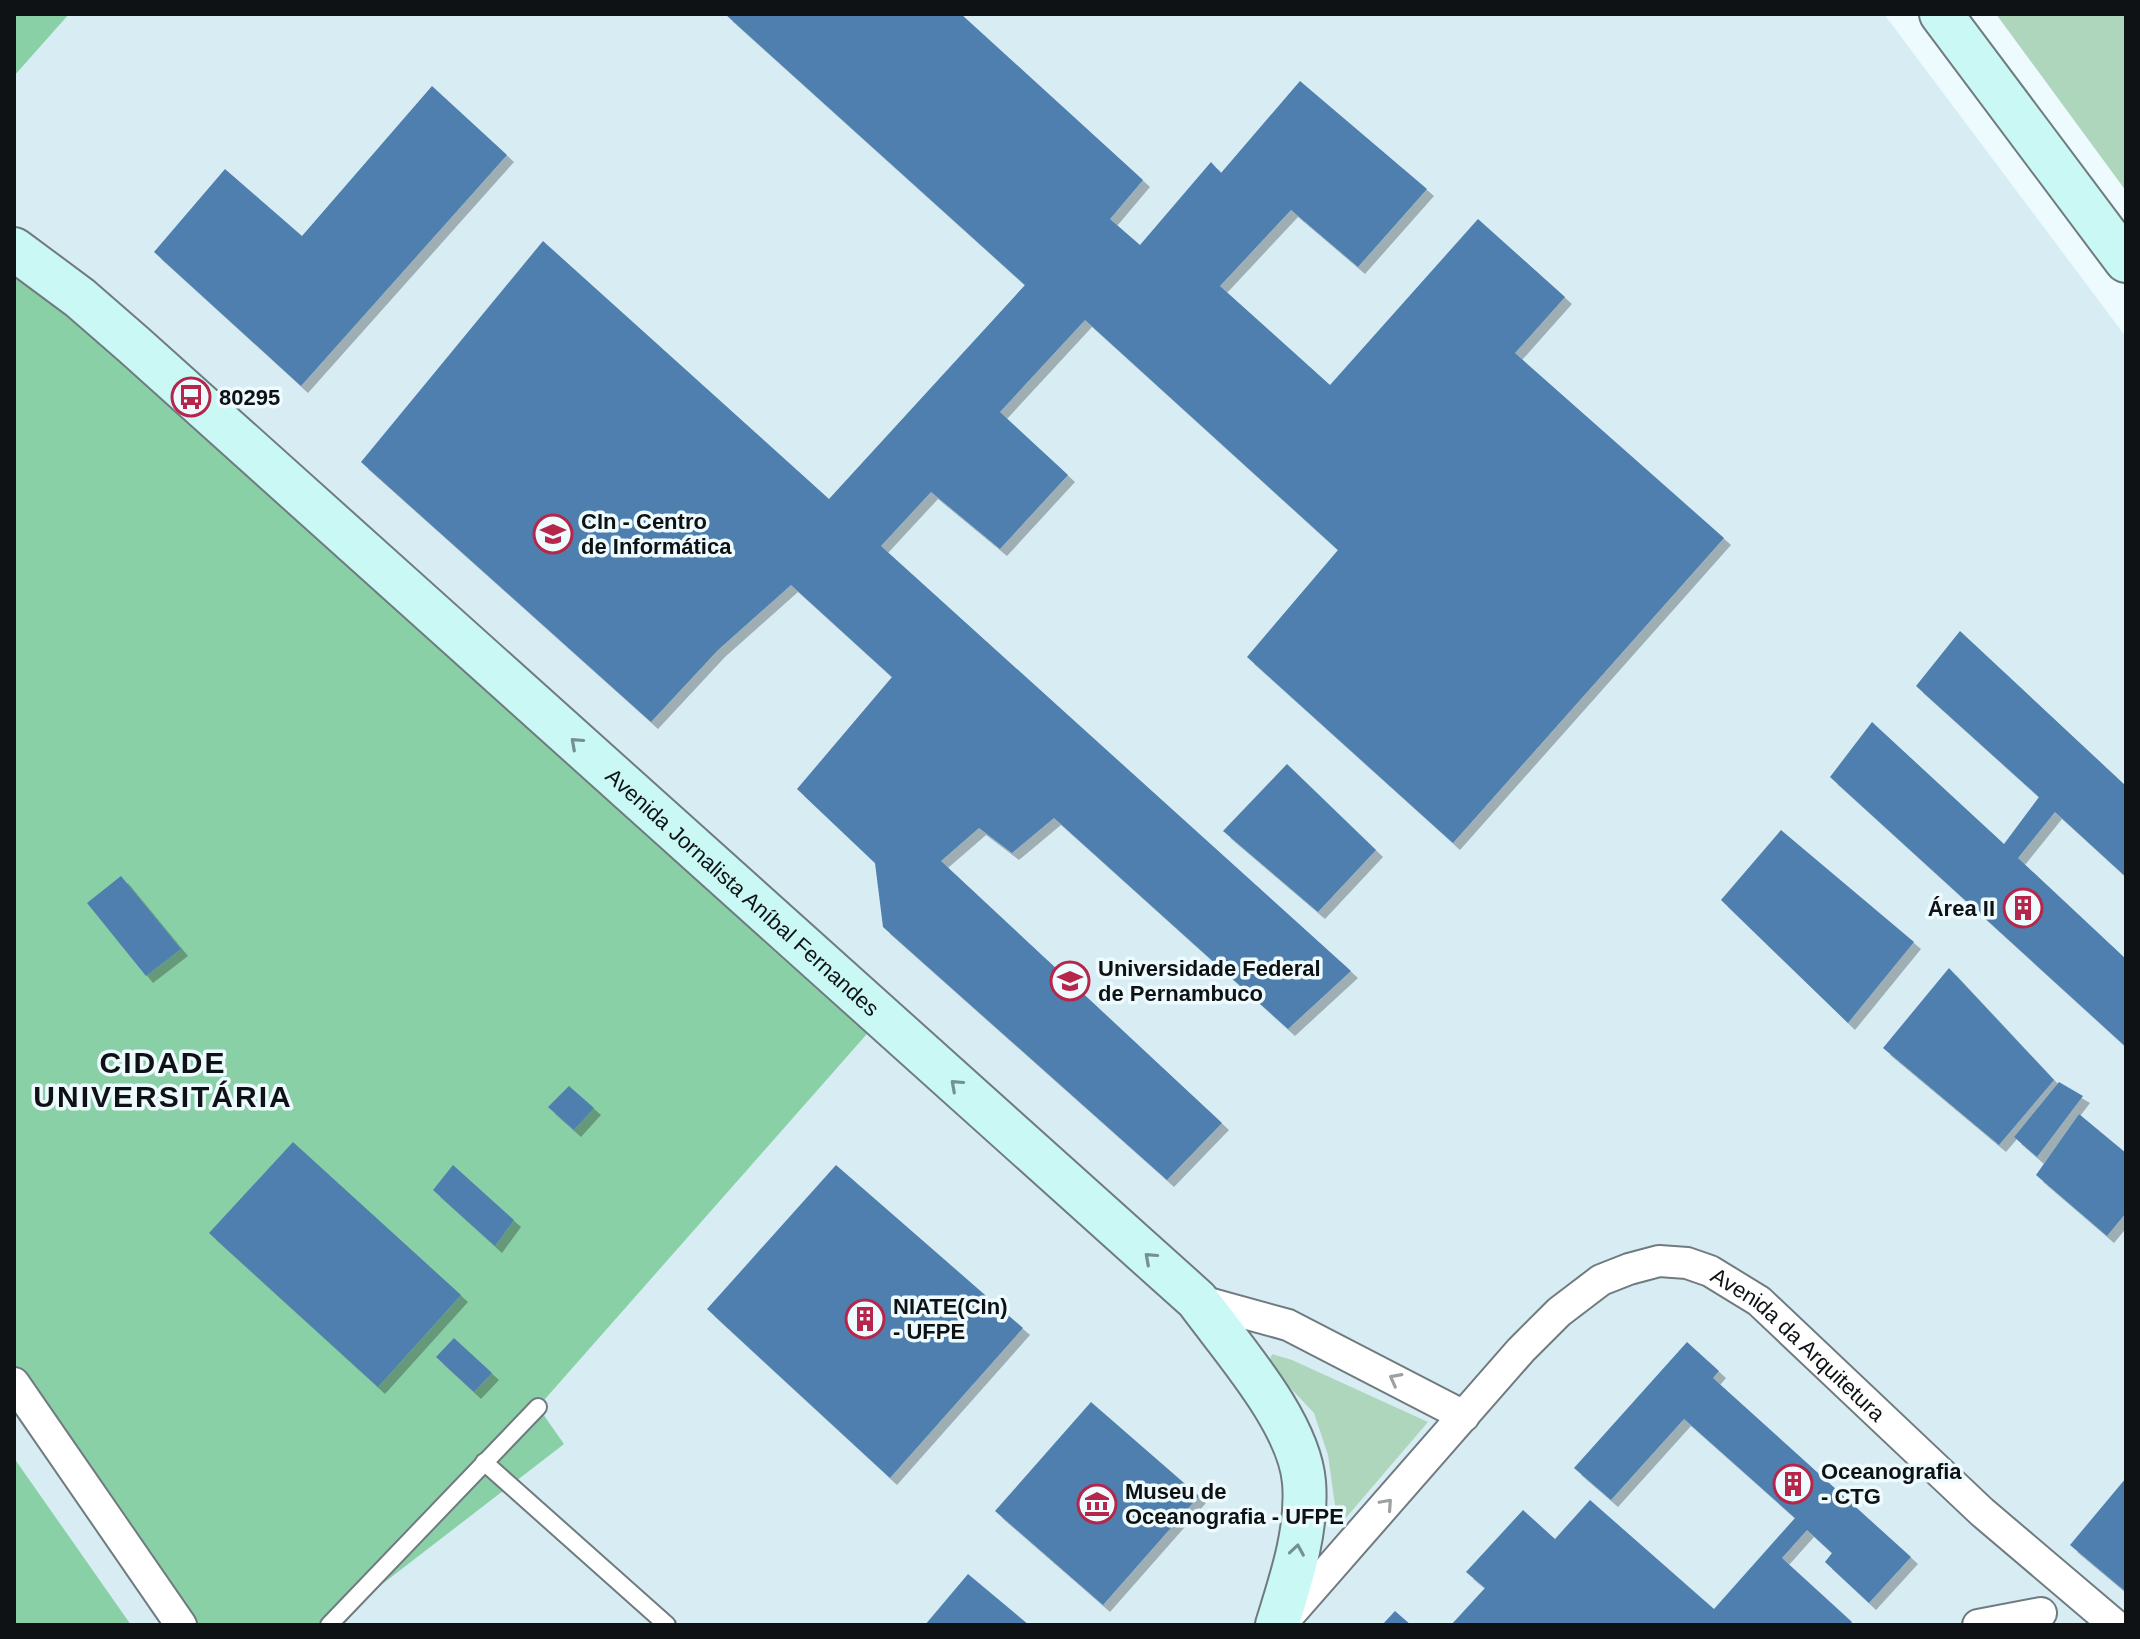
<svg xmlns="http://www.w3.org/2000/svg" width="2140" height="1639" font-family="Helvetica,sans-serif">
<style>
.built{fill:#d7edf3}
.green{fill:#add6bd}
.forest{fill:#8ad0a7}
.building{fill:#4f7faf;filter:url(#shadow)}
.lines{fill:none;stroke-linecap:round;stroke-linejoin:round}
.lane-casing{stroke:#707b7f;stroke-width:20}
.street-casing{stroke:#707b7f;stroke-width:34}
.secondary-casing{stroke:#707b7f;stroke-width:46}
.lane{stroke:#fff;stroke-width:16}
.street{stroke:#fff;stroke-width:30}
.secondary{stroke:#c9f8f5;stroke-width:42}
.oneway{stroke:#759090}
.oneway2{stroke:#9fa0a1}
.labels{text-anchor:middle;dominant-baseline:central;stroke-width:7;stroke-linejoin:round;paint-order:stroke}
.poi-label{font-size:22px;font-weight:bold;fill:#0e1214;stroke:#edfafe;text-anchor:start}
.street-label{font-size:22px;fill:#0e1214;stroke:#edfafe}
.district-label{font-size:30px;font-weight:bold;letter-spacing:2px;fill:#0e1214;stroke:#edfafe}
</style>
<defs>
<filter id="shadow"><feDropShadow dx="7" dy="7" stdDeviation="0" flood-color="#0004"/></filter>
</defs>
<rect width="100%" height="100%" fill="#edfafe"/>
<path class="built" d="M 14,14 L 1884,14 L 2126,337 L 2126,1625 L 14,1625 Z"/>
<g class="green">
<path d="M 1996,14 L 2126,14 L 2126,191 Z"/>
<path d="M 1272,1354 L 1292,1360 L 1428,1422 L 1338,1527 L 1328,1455 L 1314,1413 L 1268,1364 Z"/>
</g>
<g class="forest">
<path d="M 14,14 L 69,14 L 14,76 Z"/>
<path d="M 14,249 L 881,1018 L 538,1407 L 564,1444 L 329,1625 L 182,1625 L 14,1364 Z"/>
<path d="M 14,1458 L 131,1625 L 14,1625 Z"/>
</g>
<g class="building">
<path d="M 725,14 L 961,14 L 1143,180 L 1110,219 L 1140,245 L 1211,162 L 1221,173 L 1300,81 L 1427,189 L 1358,267 L 1291,210 L 1220,286 L 1330,385 L 1478,219 L 1565,297 L 1515,353 L 1724,538 L 1453,843 L 1247,657 L 1338,550 L 1085,320 L 1000,412 L 1068,475 L 1000,549 L 931,492 L 881,546 L 1351,971 L 1288,1029 L 1054,818 L 1012,853 L 979,828 L 941,861 L 1222,1123 L 1167,1180 L 883,927 L 875,863 L 797,789 L 892,677 L 791,585 L 718,650 L 651,722 L 361,462 L 543,241 L 829,499 L 1025,285 Z"/>
<path d="M 432,86 L 507,155 L 301,386 L 154,252 L 225,169 L 302,236 Z"/>
<path d="M 1960,631 L 2126,786 L 2126,877 L 2055,812 L 2018,858 L 2126,959 L 2126,1047 L 1830,777 L 1872,722 L 2004,844 L 2039,797 L 1916,686 Z"/>
<path d="M 1287,764 L 1376,850 L 1318,912 L 1223,831 Z"/>
<path d="M 1781,830 L 1914,942 L 1848,1023 L 1721,900 Z"/>
<path d="M 121,876 L 181,949 L 146,976 L 87,903 Z"/>
<path d="M 1949,968 L 2054,1080 L 1999,1145 L 1883,1048 Z"/>
<path d="M 2059,1082 L 2083,1096 L 2037,1157 L 2014,1137 Z"/>
<path d="M 569,1086 L 594,1108 L 574,1130 L 548,1107 Z"/>
<path d="M 2079,1114 L 2126,1153 L 2126,1213 L 2107,1236 L 2036,1175 Z"/>
<path d="M 293,1142 L 461,1295 L 378,1387 L 209,1233 Z"/>
<path d="M 453,1165 L 514,1220 L 495,1246 L 433,1190 Z"/>
<path d="M 836,1165 L 1023,1328 L 890,1478 L 707,1309 Z"/>
<path d="M 454,1338 L 492,1373 L 474,1392 L 436,1357 Z"/>
<path d="M 1687,1342 L 1719,1371 L 1713,1378 L 1911,1557 L 1869,1603 L 1825,1562 L 1832,1553 L 1807,1530 L 1782,1558 L 1852,1622 L 1849,1625 L 1451,1625 L 1485,1588 L 1466,1572 L 1523,1510 L 1555,1539 L 1590,1500 L 1714,1609 L 1795,1518 L 1684,1419 L 1611,1500 L 1574,1468 Z"/>
<path d="M 1091,1402 L 1199,1496 L 1103,1605 L 995,1511 Z"/>
<path d="M 2126,1478 L 2126,1592 L 2070,1545 Z"/>
<path d="M 968,1574 L 1029,1625 L 925,1625 Z"/>
<path d="M 1395,1611 L 1411,1625 L 1382,1625 Z"/>
</g>
<g class="lines">
<g class="lane-casing">
<g id="lane">
<path d="M 484,1462 L 667,1625"/>
<path d="M 329,1625 L 538,1407"/>
</g>
</g>
<g class="street-casing">
<g id="street">
<path d="M 1197,1300 L 1288,1325 L 1464,1416"/>
<path d="M 14,1383 L 181,1625"/>
<path id="s1" d="M 1282,1623 L 1521,1350 L 1559,1312 L 1601,1280 L 1629,1269 L 1659,1261 L 1687,1263 L 1710,1271 L 1759,1301 L 1982,1512 L 2115,1625"/>
<path d="M 1978,1625 L 2041,1613"/>
</g>
</g>
<g class="secondary-casing">
<g id="secondary">
<path d="M 1941,14 L 2126,261"/>
<path id="s2" d="M 14,249 L 80,298 L 134,345 L 1197,1300 C 1232,1348 1299,1422 1304,1482 C 1308,1530 1291,1580 1277,1625"/>
</g>
</g>
<use href="#lane" class="lane"/>
<use href="#street" class="street"/>
<use href="#secondary" class="secondary"/>
</g>
<defs><path id="oneway-chevron" d="M-2-3.5L2.5 0L-2 3.5" fill="none" stroke-width="1.6" stroke-linecap="round" stroke-linejoin="round" transform="scale(2)"/></defs>
<g class="oneway">
<use href="#oneway-chevron" transform="translate(576 743) rotate(-138)"/>
<use href="#oneway-chevron" transform="translate(956 1085) rotate(-138)"/>
<use href="#oneway-chevron" transform="translate(1150 1258) rotate(-138)"/>
<use href="#oneway-chevron" transform="translate(1297 1550) rotate(-81)"/>
</g>
<g class="oneway2">
<use href="#oneway-chevron" transform="translate(1395 1379) rotate(-152)"/>
<use href="#oneway-chevron" transform="translate(1387 1504) rotate(-48)"/>
</g>
<defs>
<g id="bus-ring" transform="scale(2)"><circle r="9.5" fill="#edfafe" stroke="#b6254a" stroke-width="1.5"/><path d="M-5-6H5V4H4V6H2V4H-2V6H-4V4H-5ZM-3.5-4V0h7V-4ZM-3.5 1.2v1.5H-2V1.2ZM2 1.2v1.5H3.5V1.2Z" fill="#b6254a"/></g>
<g id="university-ring" transform="scale(2)"><circle r="9.5" fill="#edfafe" stroke="#b6254a" stroke-width="1.5"/><path d="M0-5L7-2L0 1L-7-2ZM-4 1L0 2.5L4 1V4Q0 6-4 4Z" fill="#b6254a"/></g>
<g id="building-ring" transform="scale(2)"><circle r="9.5" fill="#edfafe" stroke="#b6254a" stroke-width="1.5"/><path d="M-4-6H4V6H1V3H-1V6H-4ZM-2.5-4.3h1.7v1.8h-1.7ZM.8-4.3h1.7v1.8H.8ZM-2.5-1h1.7V.8h-1.7ZM.8-1h1.7V.8H.8Z" fill="#b6254a"/></g>
<g id="museum-ring" transform="scale(2)"><circle r="9.5" fill="#edfafe" stroke="#b6254a" stroke-width="1.5"/><path d="M0-6L6-3V-2H-6V-3ZM-5-1h2V3h-2ZM-1-1h2V3h-2ZM3-1h2V3H3ZM-6 4H6V6H-6Z" fill="#b6254a"/></g>
</defs>
<g fill-rule="evenodd">
<use href="#bus-ring" x="191" y="397"/>
<use href="#university-ring" x="553" y="534"/>
<use href="#building-ring" x="2023" y="908"/>
<use href="#university-ring" x="1070" y="981"/>
<use href="#building-ring" x="865" y="1319"/>
<use href="#building-ring" x="1793" y="1484"/>
<use href="#museum-ring" x="1097" y="1504"/>
</g>
<g class="labels">
<g class="poi-label">
<text x="219" y="397">80295</text>
<text x="581" y="521">CIn - Centro<tspan x="581" dy="25">de Informática</tspan></text>
<text x="1995" y="908" text-anchor="end">Área II</text>
<text x="1098" y="968">Universidade Federal<tspan x="1098" dy="25">de Pernambuco</tspan></text>
<text x="893" y="1306">NIATE(CIn)<tspan x="893" dy="25">- UFPE</tspan></text>
<text x="1821" y="1471">Oceanografia<tspan x="1821" dy="25">- CTG</tspan></text>
<text x="1125" y="1491">Museu de<tspan x="1125" dy="25">Oceanografia - UFPE</tspan></text>
</g>
<g class="street-label">
<text stroke="none"><textPath href="#s2" startOffset="972">Avenida Jornalista Aníbal Fernandes</textPath></text>
<text stroke="none"><textPath href="#s1" startOffset="698">Avenida da Arquitetura</textPath></text>
</g>
<g class="district-label">
<text x="163" y="1062">CIDADE<tspan x="163" dy="34">UNIVERSITÁRIA</tspan></text>
</g>
</g>
<rect width="2140" height="1639" fill="none" stroke="#0e1214" stroke-width="32"/>
</svg>
